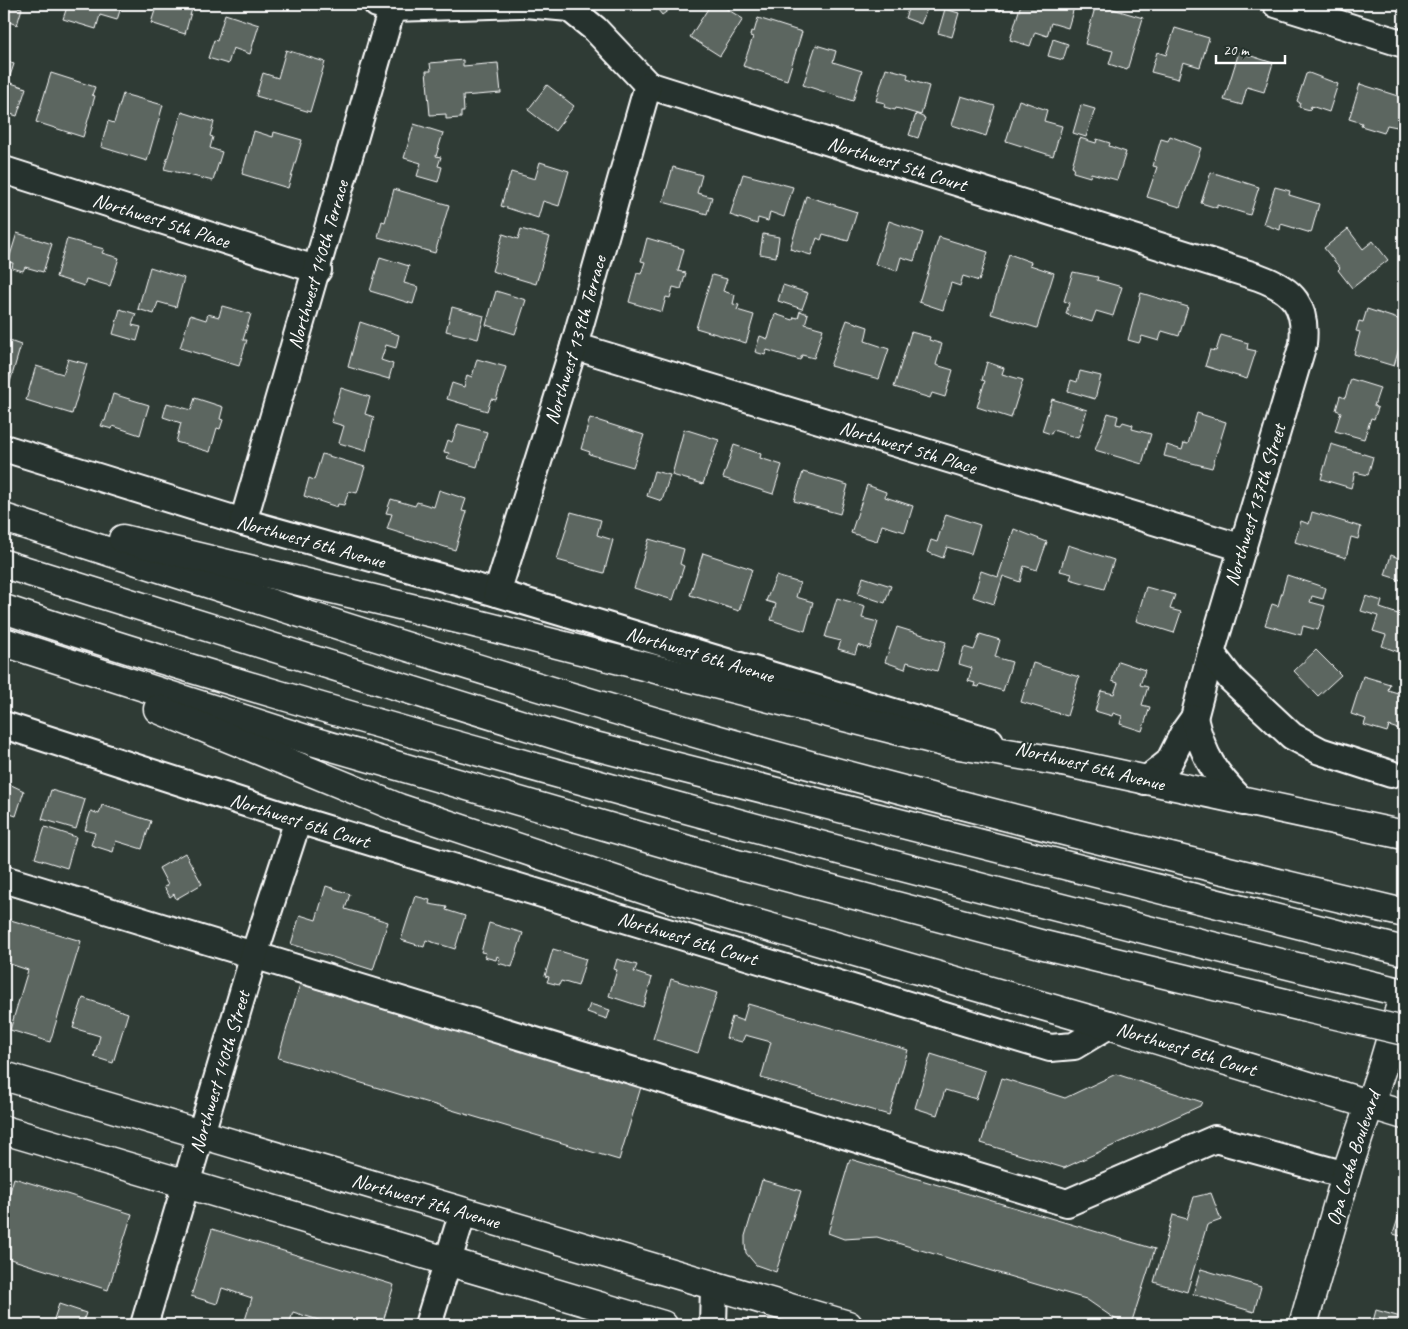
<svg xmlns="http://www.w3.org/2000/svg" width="1408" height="1329" font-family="Caveat,sans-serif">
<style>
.building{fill:#5b6661;stroke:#fff}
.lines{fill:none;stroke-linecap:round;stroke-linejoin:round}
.minor-casing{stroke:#fff;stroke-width:30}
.secondary-casing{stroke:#fff;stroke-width:31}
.primary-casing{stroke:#fff;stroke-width:31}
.motorway-casing{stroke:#fff;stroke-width:31}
.minor{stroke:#26332d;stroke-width:26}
.secondary{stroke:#26332d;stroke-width:28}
.primary{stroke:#26332d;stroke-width:28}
.motorway{stroke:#26332d;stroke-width:28}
.motorway-bridge-casing{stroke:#fff;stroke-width:31;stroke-linecap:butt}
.motorway-bridge{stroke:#26332d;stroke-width:28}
.labels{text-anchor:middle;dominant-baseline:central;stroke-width:4;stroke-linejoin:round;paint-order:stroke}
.street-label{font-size:20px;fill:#fff;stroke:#26332d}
</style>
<rect width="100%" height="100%" fill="#2f3b35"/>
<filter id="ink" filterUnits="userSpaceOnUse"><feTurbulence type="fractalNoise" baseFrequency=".02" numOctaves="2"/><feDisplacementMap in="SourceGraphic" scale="10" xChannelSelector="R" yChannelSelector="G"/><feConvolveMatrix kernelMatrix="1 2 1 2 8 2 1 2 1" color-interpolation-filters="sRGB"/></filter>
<g filter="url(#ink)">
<g class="building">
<path d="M 4,4 L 22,8 L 17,25 L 9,22 L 8,26 L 4,24 Z"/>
<path d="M 68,4 L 122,4 L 117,20 L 100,15 L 96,29 L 63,19 Z"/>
<path d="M 157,4 L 193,5 L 185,34 L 151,23 Z"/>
<path d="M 649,4 L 677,4 L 662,15 L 654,5 L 652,7 Z"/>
<path d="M 711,4 L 719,4 L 743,19 L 720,56 L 690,37 Z"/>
<path d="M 910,4 L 929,4 L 921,24 L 905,18 Z"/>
<path d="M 974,4 L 1003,4 L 1001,11 Z"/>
<path d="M 1021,4 L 1075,4 L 1068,28 L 1051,23 L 1047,36 L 1035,32 L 1030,46 L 1010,40 Z"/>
<path d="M 1096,4 L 1143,18 L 1127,70 L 1109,64 L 1113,51 L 1085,44 Z"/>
<path d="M 945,9 L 959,13 L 952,37 L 938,33 Z"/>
<path d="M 225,14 L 259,25 L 250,54 L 233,48 L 228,64 L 208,58 L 214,40 L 217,41 Z"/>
<path d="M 758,18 L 802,32 L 787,80 L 743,66 L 753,37 L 750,36 L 751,31 L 754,32 Z"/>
<path d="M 1175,28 L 1209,38 L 1200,67 L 1183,62 L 1178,79 L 1151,72 L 1157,52 L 1166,55 Z"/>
<path d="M 1053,39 L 1068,44 L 1063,60 L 1048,56 Z"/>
<path d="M 816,45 L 836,51 L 833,62 L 862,71 L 853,101 L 803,85 Z"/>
<path d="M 286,50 L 325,62 L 310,112 L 256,96 L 263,73 L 278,78 Z"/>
<path d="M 1239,52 L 1273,63 L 1264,92 L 1247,87 L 1242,105 L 1224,100 Z"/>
<path d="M 4,60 L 14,64 L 8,82 L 26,88 L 17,116 L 4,112 Z"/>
<path d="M 463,60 L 463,66 L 498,63 L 501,93 L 463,96 L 464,112 L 461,112 L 461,118 L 446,119 L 446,114 L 430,115 L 426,71 L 431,71 L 430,63 Z"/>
<path d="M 886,68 L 908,74 L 907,79 L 929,86 L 921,115 L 896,108 L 895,110 L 884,107 L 885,103 L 876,101 Z"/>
<path d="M 51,73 L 95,87 L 92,95 L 95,96 L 83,137 L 36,122 Z"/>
<path d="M 1309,73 L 1338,84 L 1329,112 L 1311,106 L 1310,110 L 1299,107 L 1300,103 L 1297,101 L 1306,74 Z"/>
<path d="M 1360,84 L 1404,98 L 1397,127 L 1387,125 L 1384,133 L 1361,126 L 1362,123 L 1349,119 Z"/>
<path d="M 547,85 L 574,106 L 555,131 L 528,110 Z"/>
<path d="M 123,94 L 163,105 L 147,161 L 101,147 L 108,121 L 114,123 Z"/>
<path d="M 961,96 L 995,106 L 986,136 L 952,125 Z"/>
<path d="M 1019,100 L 1047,110 L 1044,121 L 1062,126 L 1053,156 L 1006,141 Z"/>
<path d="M 1081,105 L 1095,109 L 1086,137 L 1073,133 Z"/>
<path d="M 182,112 L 214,122 L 210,136 L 213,137 L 210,148 L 222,152 L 213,181 L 164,169 Z"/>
<path d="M 916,114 L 925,118 L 918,138 L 909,135 Z"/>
<path d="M 414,124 L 443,133 L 436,156 L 441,157 L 438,166 L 442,167 L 438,182 L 417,176 L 421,163 L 404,158 Z"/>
<path d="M 254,131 L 273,137 L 274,132 L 302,140 L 288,188 L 242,174 Z"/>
<path d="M 1170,136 L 1201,148 L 1180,207 L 1147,197 L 1157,167 L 1153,166 L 1161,139 L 1168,141 Z"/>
<path d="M 1080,138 L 1096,143 L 1097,139 L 1110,143 L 1109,146 L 1126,152 L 1117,180 L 1091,173 L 1090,177 L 1073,172 L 1074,167 L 1072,166 Z"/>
<path d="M 540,162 L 569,171 L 559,206 L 543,201 L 538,218 L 501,206 L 511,172 L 535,179 Z"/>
<path d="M 673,167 L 702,175 L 697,193 L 712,197 L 707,214 L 663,202 Z"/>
<path d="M 1211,172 L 1259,187 L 1250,215 L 1217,205 L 1217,208 L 1201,203 Z"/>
<path d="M 743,174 L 793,187 L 784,217 L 770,212 L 768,221 L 758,218 L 757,224 L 730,215 Z"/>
<path d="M 1275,187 L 1290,191 L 1289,195 L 1319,204 L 1311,233 L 1281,224 L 1280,230 L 1263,224 Z"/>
<path d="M 394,189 L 449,205 L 435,253 L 378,237 L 382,221 L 385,222 Z"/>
<path d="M 806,196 L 857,212 L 848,241 L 823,234 L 821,240 L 817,238 L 811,255 L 790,249 Z"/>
<path d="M 889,221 L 923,233 L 914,261 L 901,257 L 897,271 L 875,264 Z"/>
<path d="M 521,229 L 550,237 L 536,284 L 492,271 L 503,234 L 518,239 Z"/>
<path d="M 1348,229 L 1363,249 L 1373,241 L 1388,260 L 1352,288 L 1338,270 L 1340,268 L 1324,248 Z"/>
<path d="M 17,233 L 52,244 L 43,272 L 25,267 L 23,271 L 12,268 L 13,263 L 8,262 Z"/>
<path d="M 763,234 L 779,237 L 776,257 L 760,254 Z"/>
<path d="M 939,237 L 988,252 L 979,281 L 963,276 L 960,286 L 951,283 L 943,310 L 919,302 Z"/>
<path d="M 647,238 L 684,249 L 678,271 L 686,273 L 681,289 L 673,287 L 670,298 L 666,297 L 662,312 L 629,302 L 637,273 L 641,274 L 645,262 L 641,261 Z"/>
<path d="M 67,239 L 104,249 L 102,253 L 119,258 L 110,286 L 86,279 L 84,286 L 56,277 Z"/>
<path d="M 1009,254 L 1031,262 L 1030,265 L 1054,273 L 1037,328 L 991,314 Z"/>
<path d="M 380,257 L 409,266 L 404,283 L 418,287 L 413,304 L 370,291 Z"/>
<path d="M 150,267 L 184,278 L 176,307 L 158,302 L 154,314 L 138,309 Z"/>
<path d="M 1073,272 L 1098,277 L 1097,280 L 1122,287 L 1113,316 L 1096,311 L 1092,322 L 1066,314 L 1069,303 L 1064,301 Z"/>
<path d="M 712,275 L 727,279 L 723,291 L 735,295 L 733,304 L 739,305 L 737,310 L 754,315 L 746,343 L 696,328 Z"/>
<path d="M 783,285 L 808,293 L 802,309 L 778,301 Z"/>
<path d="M 496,291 L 526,300 L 515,334 L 486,325 Z"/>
<path d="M 1141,293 L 1188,307 L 1179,336 L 1162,331 L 1159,341 L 1142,336 L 1139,343 L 1128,340 Z"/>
<path d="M 222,306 L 251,314 L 243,340 L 247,340 L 239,366 L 180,348 L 190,315 L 206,320 L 208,314 L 219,317 Z"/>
<path d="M 452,307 L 484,316 L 478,339 L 446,331 Z"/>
<path d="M 120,309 L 136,314 L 132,325 L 141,327 L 137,341 L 113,334 Z"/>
<path d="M 1367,309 L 1404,321 L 1402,337 L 1404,338 L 1404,346 L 1400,345 L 1394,366 L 1354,354 L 1360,332 L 1356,331 L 1359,321 L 1363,322 Z"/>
<path d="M 800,311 L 808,314 L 805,324 L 823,329 L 814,358 L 802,355 L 800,360 L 767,350 L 765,355 L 755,352 L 760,336 L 768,339 L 775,314 L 793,320 L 794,317 L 798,318 Z"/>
<path d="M 847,320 L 868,327 L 865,341 L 889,349 L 879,379 L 830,366 Z"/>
<path d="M 360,322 L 399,335 L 396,348 L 386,345 L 381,360 L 393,364 L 389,379 L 348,367 Z"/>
<path d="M 911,332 L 930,337 L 929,340 L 942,344 L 936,365 L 953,370 L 945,397 L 932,393 L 930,398 L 894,387 Z"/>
<path d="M 1221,335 L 1248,343 L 1247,349 L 1256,351 L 1247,379 L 1205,366 L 1210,350 L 1216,351 Z"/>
<path d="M 4,339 L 21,345 L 8,389 L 4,388 Z"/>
<path d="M 68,359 L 87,364 L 72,414 L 26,400 L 36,366 L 63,374 Z"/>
<path d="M 477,359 L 506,367 L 496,400 L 491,399 L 487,411 L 447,399 L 452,383 L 464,387 L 467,375 L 472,377 Z"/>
<path d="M 987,362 L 1004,368 L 1002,374 L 1023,380 L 1011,418 L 977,407 L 985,381 L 982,380 Z"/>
<path d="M 1080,371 L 1101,376 L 1095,399 L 1068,391 L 1071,380 L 1077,382 Z"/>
<path d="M 1351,379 L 1380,388 L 1374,406 L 1378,408 L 1374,419 L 1371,418 L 1364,439 L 1335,431 L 1341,412 L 1336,410 L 1340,396 L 1345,398 Z"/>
<path d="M 341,388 L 370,397 L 365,414 L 374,417 L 366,451 L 339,443 L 344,426 L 331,422 Z"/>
<path d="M 113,394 L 149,405 L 140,435 L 113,426 L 112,429 L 101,426 L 103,421 L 105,421 Z"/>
<path d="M 195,398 L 223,407 L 220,419 L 223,420 L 220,429 L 217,428 L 210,452 L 176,442 L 181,423 L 163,417 L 167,403 L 191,410 Z"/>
<path d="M 1052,399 L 1087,410 L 1078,438 L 1053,430 L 1051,434 L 1042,431 Z"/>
<path d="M 1108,413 L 1118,416 L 1116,424 L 1121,425 L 1123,422 L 1133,425 L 1132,429 L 1151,434 L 1142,464 L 1095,450 Z"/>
<path d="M 1197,413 L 1226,422 L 1212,468 L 1164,456 L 1167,445 L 1182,450 L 1184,443 L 1188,444 Z"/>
<path d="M 590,418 L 644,435 L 633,467 L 589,454 L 590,452 L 581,449 Z"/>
<path d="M 458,424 L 487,432 L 477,467 L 447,458 L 449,453 L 444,452 L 448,440 L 452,442 Z"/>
<path d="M 684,429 L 719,440 L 703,484 L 672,475 Z"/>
<path d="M 1331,444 L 1373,457 L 1368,475 L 1355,472 L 1351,488 L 1321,479 Z"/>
<path d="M 734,445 L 761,454 L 760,458 L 782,465 L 773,494 L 723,478 Z"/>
<path d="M 322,454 L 365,467 L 357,493 L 349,491 L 344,505 L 338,504 L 337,507 L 304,496 L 309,478 L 314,480 Z"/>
<path d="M 654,471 L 670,475 L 662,501 L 647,496 Z"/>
<path d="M 803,472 L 848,485 L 840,514 L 794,501 Z"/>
<path d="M 867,485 L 886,492 L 885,497 L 913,506 L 905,532 L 882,525 L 877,541 L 851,533 Z"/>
<path d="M 439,490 L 466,499 L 462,511 L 467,512 L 455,550 L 387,529 L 392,514 L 386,513 L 391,499 L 415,506 L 417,502 L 434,507 Z"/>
<path d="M 571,512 L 601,520 L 597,535 L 613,540 L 604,573 L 557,560 Z"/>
<path d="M 1312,512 L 1361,527 L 1358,539 L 1351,537 L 1346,558 L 1295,542 L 1301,521 L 1309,524 Z"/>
<path d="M 946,514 L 980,525 L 971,554 L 947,547 L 943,558 L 927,552 L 931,540 L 937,542 Z"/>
<path d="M 1014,529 L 1047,542 L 1037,570 L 1024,566 L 1020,582 L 1003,576 L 994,604 L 973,597 L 981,571 L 998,577 Z"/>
<path d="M 649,539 L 684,549 L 680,564 L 684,566 L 673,600 L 634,588 Z"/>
<path d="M 1068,545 L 1114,560 L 1104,589 L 1070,579 L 1072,574 L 1060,571 Z"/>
<path d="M 1404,549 L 1404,581 L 1385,575 L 1391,555 L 1401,559 Z"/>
<path d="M 703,553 L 752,569 L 739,611 L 690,595 Z"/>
<path d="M 1287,575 L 1326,588 L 1323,599 L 1312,596 L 1310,602 L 1325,606 L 1318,630 L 1303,626 L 1301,635 L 1265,625 L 1272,604 L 1278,606 Z"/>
<path d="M 776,576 L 800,583 L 796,597 L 813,602 L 805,631 L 771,620 L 776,604 L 766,601 Z"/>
<path d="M 863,577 L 891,586 L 885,603 L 858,594 Z"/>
<path d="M 1146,587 L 1175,595 L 1170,609 L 1181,612 L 1174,633 L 1136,621 Z"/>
<path d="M 1366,596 L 1382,601 L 1380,608 L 1404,616 L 1404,654 L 1382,646 L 1386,635 L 1373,631 L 1378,616 L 1361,611 Z"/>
<path d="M 837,598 L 865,606 L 862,618 L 878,622 L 870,649 L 858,645 L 855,654 L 838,649 L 841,641 L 825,637 Z"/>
<path d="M 897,627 L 946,642 L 937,671 L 907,662 L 905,669 L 885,662 Z"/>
<path d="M 980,634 L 1000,640 L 995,657 L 1012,662 L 1003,691 L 980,684 L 979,687 L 974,686 L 975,683 L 968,681 L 972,668 L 959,664 L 964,647 L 974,650 Z"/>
<path d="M 1316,650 L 1341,675 L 1318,696 L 1294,671 Z"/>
<path d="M 1118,661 L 1145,670 L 1140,685 L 1148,687 L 1142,705 L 1150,707 L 1142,731 L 1120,724 L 1122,716 L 1113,713 L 1112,716 L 1095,711 L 1101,691 L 1114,694 L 1118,683 L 1112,681 Z"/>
<path d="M 1033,663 L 1079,677 L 1067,716 L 1021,702 Z"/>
<path d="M 1363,676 L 1390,684 L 1388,690 L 1401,694 L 1399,698 L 1404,700 L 1404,731 L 1389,726 L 1387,732 L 1364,725 L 1366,719 L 1351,714 Z"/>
<path d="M 4,777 L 6,778 L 5,782 L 24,791 L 16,816 L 4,812 Z"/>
<path d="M 51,790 L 85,800 L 76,829 L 42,819 Z"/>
<path d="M 102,805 L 151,821 L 142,849 L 116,841 L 113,852 L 91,845 L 95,833 L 85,830 L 91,811 L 99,814 Z"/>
<path d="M 45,827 L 76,837 L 67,868 L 35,858 Z"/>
<path d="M 185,853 L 202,884 L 176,899 L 174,894 L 170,897 L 164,887 L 168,885 L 159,868 Z"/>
<path d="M 326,886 L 350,894 L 345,909 L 388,922 L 373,970 L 291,944 L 300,915 L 316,920 Z"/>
<path d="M 415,896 L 430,900 L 429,904 L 447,907 L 446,910 L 465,916 L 455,949 L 426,940 L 424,947 L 401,940 Z"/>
<path d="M 4,918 L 81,941 L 50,1042 L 10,1030 L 28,970 L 4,962 Z"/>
<path d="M 489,923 L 523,933 L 512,967 L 498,963 L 500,958 L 497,956 L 496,960 L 484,957 L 486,953 L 481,952 Z"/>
<path d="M 553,949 L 586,959 L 578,986 L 561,981 L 559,985 L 547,982 L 549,977 L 545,976 Z"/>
<path d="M 617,959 L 637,965 L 634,972 L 652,978 L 643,1007 L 609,996 L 617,970 L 614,969 Z"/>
<path d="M 671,979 L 717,993 L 698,1053 L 653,1039 Z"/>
<path d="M 300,984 L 641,1087 L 619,1160 L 278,1058 Z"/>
<path d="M 83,998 L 128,1013 L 113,1063 L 94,1057 L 100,1036 L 73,1028 Z"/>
<path d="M 590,1004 L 610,1010 L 607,1019 L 587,1012 Z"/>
<path d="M 748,1004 L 908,1050 L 889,1115 L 761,1078 L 771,1042 L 745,1035 L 742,1042 L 726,1038 L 732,1017 L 743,1021 Z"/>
<path d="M 931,1054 L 985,1071 L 976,1099 L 945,1090 L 937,1115 L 915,1108 Z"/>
<path d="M 1116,1074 L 1202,1102 L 1200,1106 L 1064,1168 L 981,1143 L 1002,1078 L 1065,1098 Z"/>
<path d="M 850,1159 L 1155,1249 L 1131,1324 L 1115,1319 L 1086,1299 L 877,1237 L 844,1239 L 828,1233 Z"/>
<path d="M 14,1178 L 132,1214 L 108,1290 L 4,1257 L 4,1212 Z"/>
<path d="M 762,1180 L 801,1191 L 776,1272 L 756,1265 L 746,1253 L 745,1244 L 745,1236 Z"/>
<path d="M 1211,1193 L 1221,1220 L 1207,1225 L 1187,1292 L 1154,1282 L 1173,1215 L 1187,1219 L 1194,1197 Z"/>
<path d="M 1403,1203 L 1404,1203 L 1404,1237 L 1393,1234 Z"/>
<path d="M 212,1229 L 394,1285 L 382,1325 L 334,1325 L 293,1312 L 289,1325 L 262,1325 L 245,1320 L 252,1298 L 222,1288 L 217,1304 L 191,1296 Z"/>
<path d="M 1201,1269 L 1261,1287 L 1254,1312 L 1193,1294 Z"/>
<path d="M 59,1304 L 86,1313 L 82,1325 L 52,1325 Z"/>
<path d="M 1376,1310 L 1404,1318 L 1404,1325 L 1372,1325 Z"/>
<path d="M 467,1320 L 486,1325 L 465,1325 Z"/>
</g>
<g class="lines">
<g class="minor-casing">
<g id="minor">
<path d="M 377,4 L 392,8 L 520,4"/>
<path id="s1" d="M 525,4 L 569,8 L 595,29 L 648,85 L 1258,277 C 1294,290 1307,306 1303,344 L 1211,653 L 1194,718 L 1184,732 L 1169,762 L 1145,781"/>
<path d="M 1276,4 L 1404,44"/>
<path id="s2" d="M 4,170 L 318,270"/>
<path id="s3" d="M 574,346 L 1243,548"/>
<path id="s4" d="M 4,448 L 243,522 L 497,593 L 990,741"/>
<path id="s5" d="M 243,522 L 392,8"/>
<path id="s6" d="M 497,593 L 574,346 L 648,85"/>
<path d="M 1211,653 L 1231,679 L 1292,736 L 1320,751 L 1391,774"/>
<path d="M 1194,718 C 1203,757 1215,774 1243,802"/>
<path id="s7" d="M 4,725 L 298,820 L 1050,1048 L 1074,1046 L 1109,1025"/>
<path d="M 4,879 L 1067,1203 L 1215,1139 L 1346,1175"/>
<path id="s8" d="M 144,1325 L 254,955 L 298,820"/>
<path d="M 428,1325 L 463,1212"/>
<path d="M 713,1325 L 714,1286"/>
</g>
</g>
<g class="secondary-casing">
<g id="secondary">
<path d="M 1063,762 L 1404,835"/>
<path id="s9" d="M 1109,1025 L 1404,1115"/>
<path id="s10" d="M 1303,1325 L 1349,1165 L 1383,1065 L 1404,994"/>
</g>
</g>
<g class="primary-casing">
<g id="primary">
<path id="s11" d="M 4,1076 L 848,1325"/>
<path d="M 4,1130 L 663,1325"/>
</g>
</g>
<g class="motorway-casing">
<g id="motorway">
<path d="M 4,518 C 248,596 491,676 737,745 C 958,807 1181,860 1404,913"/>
<path d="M 123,539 L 466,621 L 947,743 L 1063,762"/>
<path d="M 4,564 L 575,741 L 1404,951"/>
<path d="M 4,609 C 186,670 371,722 556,773 C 838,852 1120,925 1404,993"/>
<path d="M 4,642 L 312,741 L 733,863 L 1044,945 L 1302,1007"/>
<path d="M 158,709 L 399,808 L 678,901 L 1109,1025"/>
</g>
</g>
<use href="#minor" class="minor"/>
<use href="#secondary" class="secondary"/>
<use href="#primary" class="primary"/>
<use href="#motorway" class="motorway"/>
<g class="motorway-bridge-casing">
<path id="motorway-bridge" d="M 1302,1007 L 1404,1031"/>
</g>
<use href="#motorway-bridge" class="motorway-bridge"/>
</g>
</g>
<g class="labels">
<g class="street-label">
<text stroke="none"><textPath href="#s1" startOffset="416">Northwest 5th Court</textPath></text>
<text stroke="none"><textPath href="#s2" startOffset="165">Northwest 5th Place</textPath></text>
<text stroke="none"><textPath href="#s5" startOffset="268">Northwest 140th Terrace</textPath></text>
<text stroke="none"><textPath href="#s6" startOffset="265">Northwest 139th Terrace</textPath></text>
<text stroke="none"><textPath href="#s3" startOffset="349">Northwest 5th Place</textPath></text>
<text transform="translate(1255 505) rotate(-73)">Northwest 137th Street</text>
<text stroke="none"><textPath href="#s4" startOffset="321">Northwest 6th Avenue</textPath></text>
<text stroke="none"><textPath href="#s4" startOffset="726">Northwest 6th Avenue</textPath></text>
<text transform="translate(1090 766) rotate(14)">Northwest 6th Avenue</text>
<text stroke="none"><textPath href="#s7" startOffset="311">Northwest 6th Court</textPath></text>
<text stroke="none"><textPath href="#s7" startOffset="716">Northwest 6th Court</textPath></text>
<text stroke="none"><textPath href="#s9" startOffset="81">Northwest 6th Court</textPath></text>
<text stroke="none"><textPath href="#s8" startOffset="264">Northwest 140th Street</textPath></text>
<text stroke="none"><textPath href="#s10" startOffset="174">Opa Locka Boulevard</textPath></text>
<text stroke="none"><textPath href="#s11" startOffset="440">Northwest 7th Avenue</textPath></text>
</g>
</g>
<rect width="1408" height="1329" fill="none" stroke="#26332d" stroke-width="20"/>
<rect x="10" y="10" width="1388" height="1309" fill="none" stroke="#fff" stroke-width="2" filter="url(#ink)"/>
<path d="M1216 55v8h69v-8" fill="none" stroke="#ffffff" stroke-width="2.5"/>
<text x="1223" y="55" font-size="15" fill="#ffffff" stroke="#26332d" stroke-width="4" paint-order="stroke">20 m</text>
</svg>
